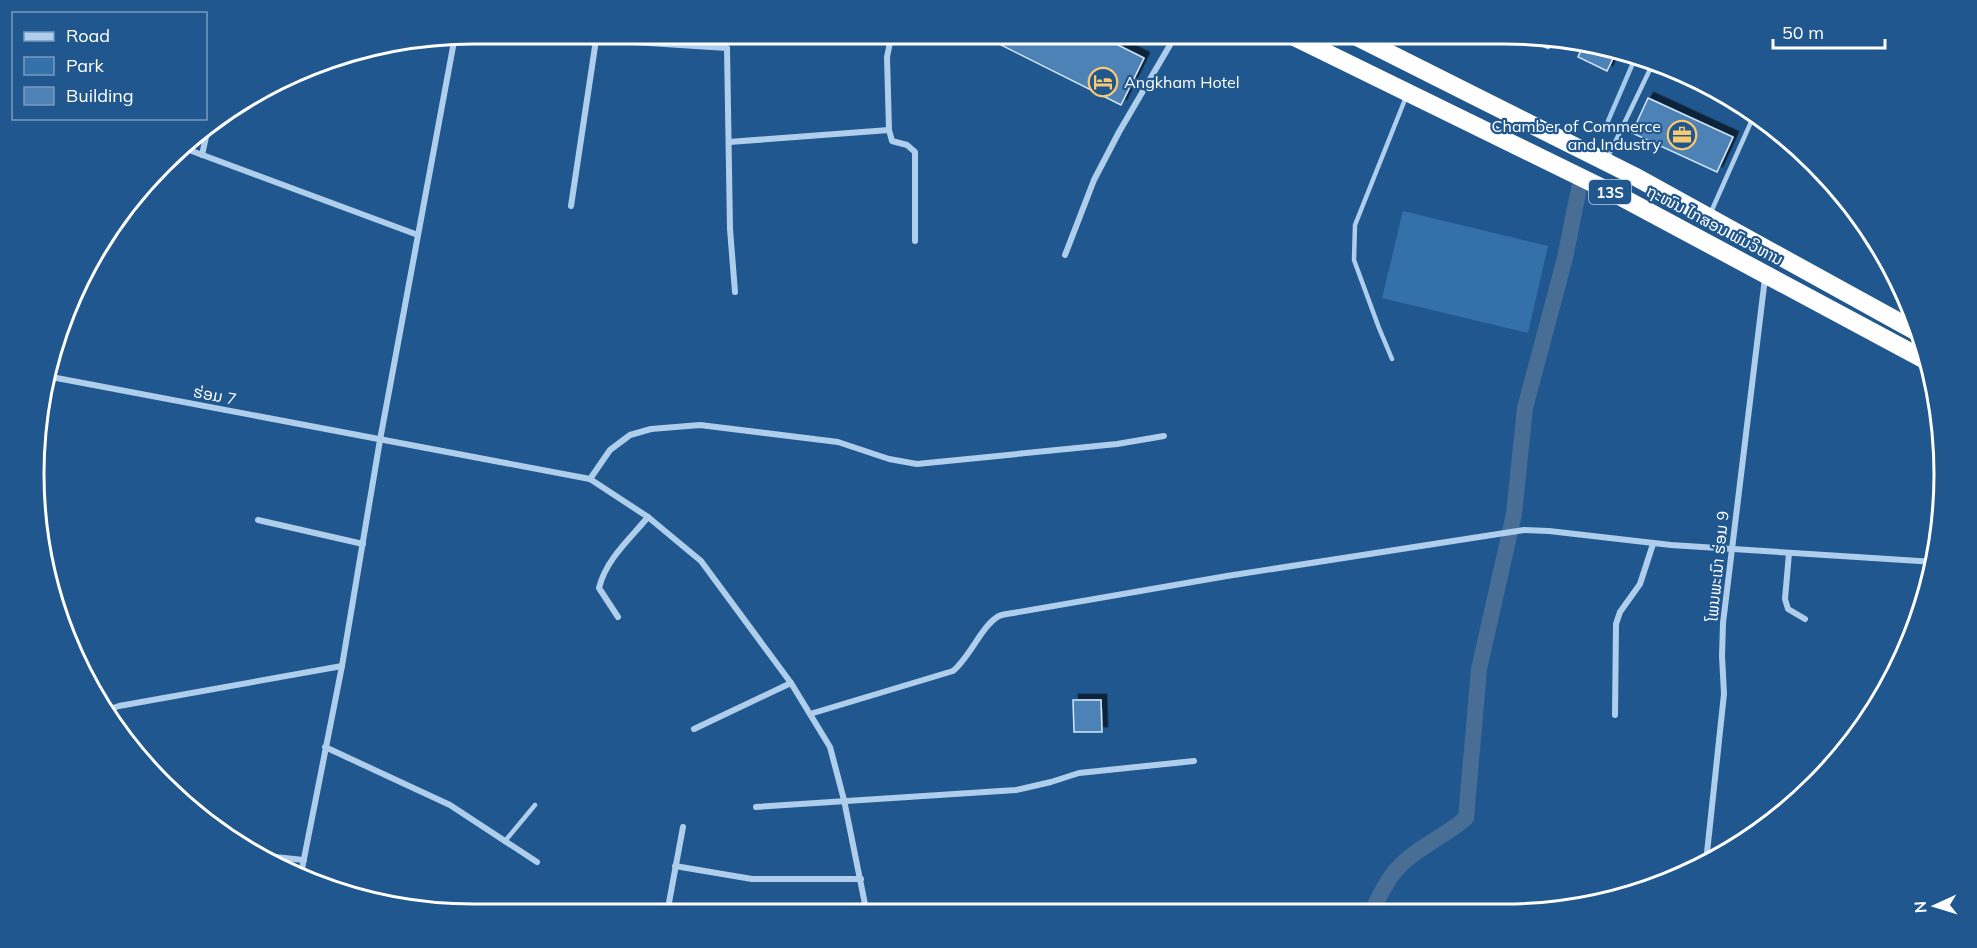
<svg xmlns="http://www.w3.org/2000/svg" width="1977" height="948" font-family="Mulish,'Noto Sans Lao',sans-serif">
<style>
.green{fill:#3471ab}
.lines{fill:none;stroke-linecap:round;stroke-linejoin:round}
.stream{stroke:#a3caed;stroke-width:4.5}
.canal{stroke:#486e95;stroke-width:16}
.building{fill:#4d82b7;stroke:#d4e7f9;stroke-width:1.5;filter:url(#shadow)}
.lane{stroke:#afceec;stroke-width:4.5}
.street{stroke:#afceec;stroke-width:6}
.highway{stroke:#fff;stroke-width:18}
.labels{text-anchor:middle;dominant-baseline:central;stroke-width:4.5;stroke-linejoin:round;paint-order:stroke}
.shield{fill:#20578e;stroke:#bccddd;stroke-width:1.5}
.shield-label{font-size:15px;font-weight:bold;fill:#fff}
.poi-label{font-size:16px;fill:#fff;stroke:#20578e;text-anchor:start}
.street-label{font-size:16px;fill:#fff;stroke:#20578e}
.rim{fill:none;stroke:#fff;stroke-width:3}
</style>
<defs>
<filter id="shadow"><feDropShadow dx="5.5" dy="-5.5" stdDeviation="0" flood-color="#0009"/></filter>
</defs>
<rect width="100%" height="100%" fill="#20578e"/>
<path class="green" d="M 1403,211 L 1548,246 L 1528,333 L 1382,298 Z"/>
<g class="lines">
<path class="stream" d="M 1608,121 L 1636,56"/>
<path class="canal" d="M 1371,912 C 1378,900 1384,886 1392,875 C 1411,850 1443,838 1466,818 L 1479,669 L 1514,514 L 1525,408 L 1565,258 L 1579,188"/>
</g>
<g class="building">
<path d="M 997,33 L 1094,33 L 1144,58 L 1121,105 L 993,41 Z"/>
<path d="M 1585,41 L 1617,50 L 1607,71 L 1578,57 Z"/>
<path d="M 1648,98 L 1733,137 L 1717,172 L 1632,133 Z"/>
<path d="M 1073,700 L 1101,700 L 1102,732 L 1074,732 Z"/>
</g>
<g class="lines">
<g class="lane">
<path d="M 1523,35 L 1548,47"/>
<path d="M 1379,45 L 1385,33"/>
<path d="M 1607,159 L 1654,61"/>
<path d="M 1711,212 L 1755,113"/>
<path d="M 1392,359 L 1379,328 L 1354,260 L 1355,225 L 1406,97"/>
<path d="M 505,841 L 535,805"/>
</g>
<g class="street">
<path d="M 493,33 L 727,48 L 730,229 L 735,292"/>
<path d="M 892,33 L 887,57 L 889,130 L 892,141 L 907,145 L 915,152 L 915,241"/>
<path d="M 729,142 L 889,130"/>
<path d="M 181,147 L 418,235"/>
<path d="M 202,155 L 209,123"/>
<path d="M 571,206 L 596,40"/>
<path d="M 1065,255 L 1094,180 L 1119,132 L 1177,33"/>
<path d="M 46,376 L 590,479 L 648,517 L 701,561 L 791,683 L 830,747 L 844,800 L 867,914"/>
<path d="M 590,479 L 610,450 L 630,435 L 651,429 L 700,425 L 838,442 L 889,459 L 917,464 L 1117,444 L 1164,436"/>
<path d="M 258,520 L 363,544"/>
<path d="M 1789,553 L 1785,599 L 1788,609 L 1805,619"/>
<path d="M 618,617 L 599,588 C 606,559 630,539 648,517"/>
<path d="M 107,710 L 119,706 L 342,666"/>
<path d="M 810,714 L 953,671 C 970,657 982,625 999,616 C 1003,614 1008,614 1013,613 L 1227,576 L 1524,530 L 1549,531 L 1671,545 L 1935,562"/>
<path d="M 1615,715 L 1616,624 L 1620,612 L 1640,584 L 1653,544"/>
<path d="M 694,729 L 791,683"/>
<path d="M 325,747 L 450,805 L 537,862"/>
<path d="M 756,807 L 1016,790 L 1051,782 L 1079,773 L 1194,761"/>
<path d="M 255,855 L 304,860"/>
<path d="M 1706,862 L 1724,694 L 1722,656 L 1723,623 L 1765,278"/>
<path d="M 675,866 L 752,879 L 861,879"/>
<path d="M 300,879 L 342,666 L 380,440 L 455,36"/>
<path d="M 659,914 L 668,908 L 683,827"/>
</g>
<g class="highway">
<path d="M 1286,33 L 1623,198 L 1927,361"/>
<path d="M 1349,33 L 1634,176 L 1919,333"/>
</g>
</g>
<defs>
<g id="hotel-ring" transform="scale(1.5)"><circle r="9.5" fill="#20578e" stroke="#f9c970" stroke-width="1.5"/><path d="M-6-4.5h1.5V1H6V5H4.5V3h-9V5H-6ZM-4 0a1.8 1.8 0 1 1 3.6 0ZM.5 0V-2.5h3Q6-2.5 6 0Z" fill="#f9c970"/></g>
<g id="office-ring" transform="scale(1.5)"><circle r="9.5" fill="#20578e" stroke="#f9c970" stroke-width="1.5"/><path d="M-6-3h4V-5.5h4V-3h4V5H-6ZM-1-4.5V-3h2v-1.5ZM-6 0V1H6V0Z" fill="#f9c970"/></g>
</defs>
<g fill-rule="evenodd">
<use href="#hotel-ring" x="1103" y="82"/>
<use href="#office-ring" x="1682" y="135"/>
</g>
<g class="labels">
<rect class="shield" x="1589" y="180" width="42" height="24" rx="4.5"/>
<g class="shield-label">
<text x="1610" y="192">13S</text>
</g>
<g class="poi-label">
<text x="1124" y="82">Angkham Hotel</text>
<text x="1661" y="126" text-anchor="end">Chamber of Commerce<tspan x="1661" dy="18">and Industry</tspan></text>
</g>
<g class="street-label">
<text transform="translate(1715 225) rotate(28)">ຖະໜົນ ໄກສອນ ພົມວິຫານ</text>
<text transform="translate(215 395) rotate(11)">ຮ່ອມ 7</text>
<text transform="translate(1717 566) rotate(-84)">ໂພນພະເນົາ ຮ່ອມ 9</text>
</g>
</g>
<path d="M0 0H1977V948H0ZM474 44H1504A430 430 0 0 1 1934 474V474A430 430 0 0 1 1504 904H474A430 430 0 0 1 44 474V474A430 430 0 0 1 474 44Z" fill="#20578e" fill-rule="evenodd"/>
<path class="rim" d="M474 44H1504A430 430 0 0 1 1934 474V474A430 430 0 0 1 1504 904H474A430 430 0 0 1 44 474V474A430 430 0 0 1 474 44Z"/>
<rect x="12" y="12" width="195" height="108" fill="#20578e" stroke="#799abb" stroke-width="1.5"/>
<rect x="24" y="32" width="30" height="9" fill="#afceec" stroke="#799abb" stroke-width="1.5"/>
<text x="66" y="42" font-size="18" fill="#ffffff">Road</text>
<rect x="24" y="57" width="30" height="18" fill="#3471ab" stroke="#799abb" stroke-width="1.5"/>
<text x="66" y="72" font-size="18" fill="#ffffff">Park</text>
<rect x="24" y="87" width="30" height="18" fill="#4d82b7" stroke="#799abb" stroke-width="1.5"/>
<text x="66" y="102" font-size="18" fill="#ffffff">Building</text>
<g transform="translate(1935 906) rotate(266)" stroke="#20578e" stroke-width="4.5" paint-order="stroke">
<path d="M0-4.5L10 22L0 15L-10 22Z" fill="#ffffff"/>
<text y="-9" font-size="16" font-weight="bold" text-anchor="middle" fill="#ffffff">N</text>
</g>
<path d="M1773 39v9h112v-9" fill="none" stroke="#ffffff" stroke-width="3"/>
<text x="1782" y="39" font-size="18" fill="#ffffff" stroke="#20578e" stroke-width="4.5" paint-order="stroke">50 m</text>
</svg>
